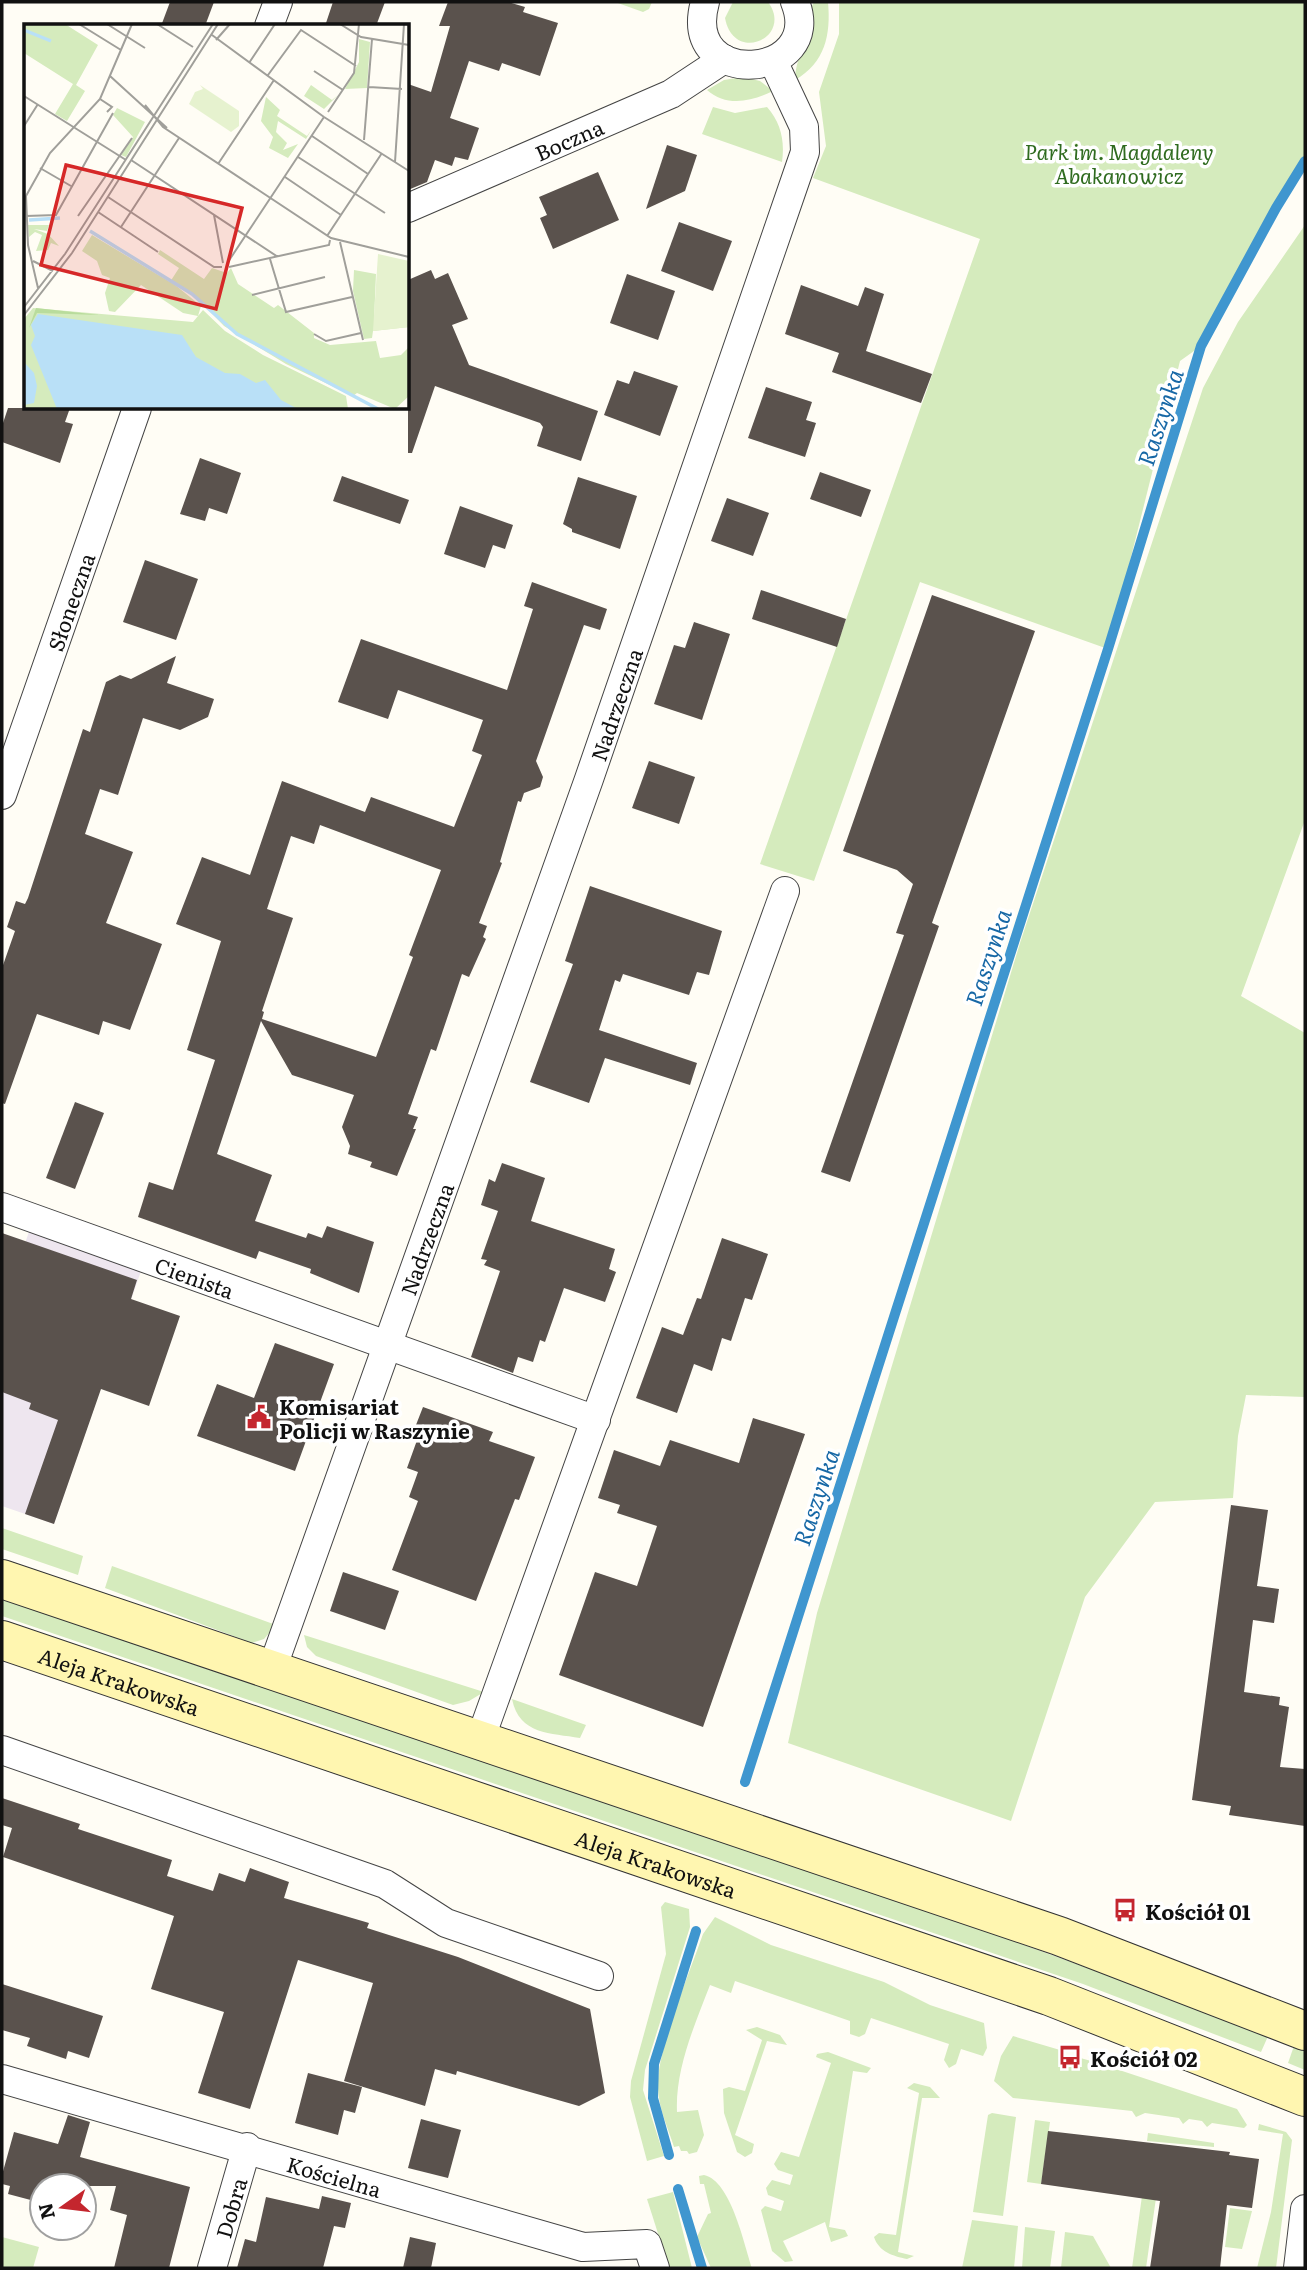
<svg xmlns="http://www.w3.org/2000/svg" width="1307" height="2270" font-family="Literata,serif">
<style>
.industrial{fill:#eee6ef}
.green{fill:#d5ebbd}
.lines{fill:none;stroke-linecap:round;stroke-linejoin:round}
.stream{stroke:#3f96cf;stroke-width:10}
.building{fill:#5a524d;fill-rule:evenodd}
.minor-casing{stroke:#444;stroke-width:30}
.secondary-casing{stroke:#333;stroke-width:40}
.minor{stroke:#fff;stroke-width:28}
.secondary{stroke:#fff6b0;stroke-width:38}
.labels{text-anchor:middle;dominant-baseline:central;stroke-width:7;stroke-linejoin:round;paint-order:stroke}
.street-label{font-size:21px;fill:#111;stroke:#fff}
.park-label{font-size:21px;font-style:italic;fill:#2f6b1f;stroke:#fff}
.poi-label{font-size:21px;font-weight:bold;fill:#111;stroke:#fff;text-anchor:start}
.water-label{font-size:23px;font-style:italic;fill:#1768a6;stroke:#fff}
.inset-river{fill:none;stroke:#b9e0f7;stroke-width:3.5}
.inset-road{fill:none;stroke:#a09f9a;stroke-width:2}
.view{fill:#d62828;fill-opacity:0.15;stroke:#d62828;stroke-width:3.5}
.inset-edge{fill:none;stroke:#111;stroke-width:3.5}
</style>
<rect width="100%" height="100%" fill="#fffdf5"/>
<path class="industrial" d="M 30,1229 L 142,1268 L 54,1524 L 2,1506 L 2,1309 Z"/>
<g class="green">
<path d="M 615,2 L 652,2 L 649,9 L 643,12 Z"/>
<path d="M 733,2 L 768,2 C 794,37 734,65 725,18 Z"/>
<path d="M 814,2 L 828,2 C 831,35 825,63 795,80 C 796,56 805,50 810,30 C 812,20 808,11 814,2 Z"/>
<path d="M 839,2 L 1305,2 L 1305,159 L 1201,346 L 1180,361 L 1108,649 L 920,582 L 814,881 L 760,864 L 980,239 L 813,178 L 826,146 L 819,92 L 839,34 Z"/>
<path d="M 743,77 L 760,81 L 773,91 C 751,102 726,107 707,90 L 724,80 Z"/>
<path d="M 713,107 L 735,113 L 767,107 C 781,123 785,141 782,162 L 702,134 Z"/>
<path d="M 1305,225 L 1305,820 L 1241,996 L 1305,1033 L 1305,1397 L 1246,1395 L 1238,1436 L 1233,1498 L 1155,1502 L 1085,1597 L 1011,1821 L 788,1743 L 817,1613 L 1020,943 L 1203,388 L 1238,322 Z"/>
<path d="M 2,1528 L 83,1556 L 78,1575 L 2,1549 Z"/>
<path d="M 112,1566 L 276,1625 L 264,1639 L 252,1643 L 105,1588 Z"/>
<path d="M 2,1596 L 997,1935 L 1269,2034 L 1261,2052 L 1083,1984 L 2,1616 Z"/>
<path d="M 304,1635 L 484,1692 L 469,1701 L 453,1705 L 316,1656 L 307,1647 Z"/>
<path d="M 512,1699 L 586,1725 L 580,1738 C 551,1733 519,1735 512,1699 Z"/>
<path d="M 665,1902 L 689,1909 L 690,1927 L 645,2070 L 643,2090 L 664,2156 L 647,2161 L 630,2097 L 631,2081 L 666,1954 L 661,1907 Z"/>
<path d="M 715,1917 L 771,1945 L 884,1982 L 930,2005 L 984,2023 L 987,2048 L 983,2056 L 961,2049 L 956,2064 L 949,2068 L 944,2060 L 949,2044 L 871,2018 L 865,2034 L 859,2037 L 850,2034 L 850,2021 L 735,1981 L 731,1993 L 710,1985 C 695,2024 675,2069 677,2112 L 698,2110 L 704,2135 L 697,2152 L 689,2154 L 687,2151 L 681,2151 L 679,2146 L 674,2147 C 668,2128 659,2109 658,2089 C 655,2054 690,1972 703,1934 Z"/>
<path d="M 757,2027 L 780,2035 L 787,2045 L 767,2041 L 735,2135 L 754,2144 L 752,2153 L 745,2157 L 737,2152 L 724,2113 L 723,2089 L 729,2087 L 745,2091 L 762,2040 L 746,2030 Z"/>
<path d="M 1013,2036 L 1060,2050 L 1059,2057 L 1075,2062 L 1077,2057 L 1098,2063 L 1237,2109 L 1247,2125 L 1244,2128 L 1212,2123 L 1207,2127 L 1202,2121 L 1189,2119 L 1183,2124 L 1179,2118 L 1145,2113 L 1136,2117 L 1132,2111 L 1013,2098 L 994,2081 L 1001,2056 Z"/>
<path d="M 1294,2046 L 1305,2051 L 1305,2070 L 1288,2063 Z"/>
<path d="M 828,2052 L 871,2068 L 867,2073 L 853,2071 L 829,2227 L 845,2230 L 848,2236 L 831,2242 L 825,2222 L 783,2241 L 793,2261 L 785,2262 L 772,2251 L 761,2210 L 765,2206 L 781,2211 L 784,2201 L 768,2195 L 766,2188 L 772,2180 L 790,2185 L 793,2175 L 778,2170 L 774,2164 L 781,2152 L 799,2157 L 831,2063 L 816,2057 L 817,2054 Z"/>
<path d="M 914,2083 L 930,2087 L 940,2098 L 922,2098 L 898,2252 L 914,2256 L 907,2259 C 893,2256 879,2252 874,2237 L 879,2233 L 896,2235 L 919,2093 L 907,2088 Z"/>
<path d="M 992,2113 L 1016,2117 L 1003,2216 L 973,2212 L 988,2115 Z"/>
<path d="M 1035,2120 L 1050,2122 L 1041,2184 L 1027,2182 Z"/>
<path d="M 1259,2124 L 1286,2132 L 1292,2140 L 1276,2268 L 1257,2268 L 1271,2212 L 1283,2134 L 1258,2130 Z"/>
<path d="M 1148,2133 L 1214,2143 L 1214,2147 L 1147,2141 Z"/>
<path d="M 704,2175 C 731,2181 744,2244 752,2268 L 711,2268 L 697,2237 L 708,2214 L 711,2213 L 704,2184 L 700,2184 L 699,2176 Z"/>
<path d="M 673,2192 L 692,2268 L 669,2268 L 647,2199 Z"/>
<path d="M 1142,2196 L 1156,2198 L 1146,2268 L 1132,2268 Z"/>
<path d="M 1230,2208 L 1252,2211 L 1242,2249 L 1225,2247 Z"/>
<path d="M 972,2220 L 1018,2226 L 1014,2268 L 962,2268 Z"/>
<path d="M 1025,2227 L 1055,2231 L 1050,2268 L 1022,2268 Z"/>
<path d="M 1065,2232 L 1093,2236 L 1111,2268 L 1061,2268 Z"/>
<path d="M 2,2237 L 39,2247 L 33,2268 L 2,2268 Z"/>
</g>
<g class="lines">
<g class="stream">
<path d="M 745,1782 L 1108,649 L 1201,346 L 1276,208 L 1305,161"/>
<path d="M 669,2155 L 653,2098 L 654,2064 L 696,1931"/>
<path d="M 678,2189 L 702,2268"/>
</g>
</g>
<g class="building">
<path d="M 170,2 L 214,2 L 205,26 L 161,26 Z"/>
<path d="M 333,2 L 385,2 L 376,26 L 325,26 Z"/>
<path d="M 448,2 L 508,2 L 525,7 L 523,12 L 558,23 L 540,76 L 502,63 L 499,71 L 469,61 L 450,118 L 479,128 L 468,160 L 455,157 L 452,166 L 435,160 L 427,182 L 408,190 L 408,84 L 431,92 L 450,26 L 439,26 Z"/>
<path d="M 667,145 L 697,155 L 685,191 L 646,209 Z"/>
<path d="M 598,172 L 619,220 L 553,249 L 540,218 L 547,215 L 539,197 Z"/>
<path d="M 679,222 L 732,241 L 713,291 L 661,271 Z"/>
<path d="M 431,270 L 435,279 L 448,273 L 468,319 L 452,325 L 469,365 L 598,411 L 581,461 L 537,446 L 543,427 L 540,423 L 435,386 L 412,453 L 408,453 L 408,280 Z"/>
<path d="M 627,274 L 675,291 L 658,340 L 610,323 Z"/>
<path d="M 801,285 L 858,306 L 865,287 L 884,294 L 866,351 L 932,374 L 921,403 L 832,372 L 839,353 L 785,334 Z"/>
<path d="M 634,371 L 678,386 L 660,436 L 604,415 L 617,380 L 629,384 Z"/>
<path d="M 766,387 L 812,402 L 806,420 L 816,423 L 805,457 L 748,438 Z"/>
<path d="M 8,408 L 70,408 L 65,422 L 73,424 L 60,463 L 2,442 L 2,426 Z"/>
<path d="M 200,458 L 241,473 L 227,514 L 209,508 L 205,521 L 180,514 Z"/>
<path d="M 820,472 L 871,490 L 861,517 L 810,499 Z"/>
<path d="M 342,476 L 409,500 L 400,524 L 333,501 Z"/>
<path d="M 578,477 L 637,496 L 620,549 L 572,532 L 572,529 L 563,524 Z"/>
<path d="M 727,498 L 769,513 L 753,556 L 711,541 Z"/>
<path d="M 460,506 L 513,525 L 505,549 L 493,545 L 485,568 L 444,554 Z"/>
<path d="M 145,560 L 198,579 L 176,640 L 123,622 Z"/>
<path d="M 532,582 L 607,609 L 600,630 L 584,625 L 536,761 L 543,777 L 540,787 L 524,793 L 521,802 L 518,801 L 500,862 L 502,863 L 479,923 L 487,926 L 483,937 L 486,939 L 469,977 L 462,974 L 436,1051 L 431,1049 L 408,1114 L 418,1117 L 413,1129 L 416,1129 L 397,1176 L 370,1167 L 372,1162 L 348,1154 L 350,1146 L 342,1127 L 354,1095 L 292,1075 L 261,1021 L 217,1154 L 272,1175 L 255,1221 L 306,1238 L 308,1233 L 322,1238 L 327,1226 L 374,1242 L 359,1293 L 310,1273 L 311,1269 L 259,1251 L 256,1259 L 138,1217 L 149,1182 L 173,1190 L 215,1060 L 187,1050 L 221,941 L 176,924 L 202,857 L 250,875 L 282,781 L 365,812 L 371,797 L 454,827 L 482,755 L 472,751 L 483,720 L 398,690 L 388,719 L 338,702 L 361,639 L 507,690 L 533,609 L 524,606 ZM 320,825 L 441,870 L 409,955 L 413,957 L 376,1057 L 262,1019 L 264,1012 L 262,1011 L 293,918 L 267,909 L 291,836 L 314,844 Z"/>
<path d="M 761,590 L 846,619 L 837,647 L 752,619 Z"/>
<path d="M 932,595 L 1035,631 L 932,923 L 939,926 L 850,1182 L 821,1172 L 904,935 L 896,933 L 913,884 L 897,870 L 843,851 Z"/>
<path d="M 694,622 L 730,634 L 702,720 L 654,704 L 674,645 L 685,648 Z"/>
<path d="M 176,656 L 167,683 L 214,699 L 208,717 L 180,730 L 143,718 L 118,795 L 100,789 L 85,834 L 133,852 L 106,923 L 162,944 L 130,1030 L 103,1021 L 99,1035 L 37,1014 L 5,1104 L 2,1103 L 2,968 L 15,931 L 7,927 L 16,901 L 25,904 L 28,898 L 83,729 L 90,732 L 106,682 L 120,675 L 131,679 Z"/>
<path d="M 649,761 L 695,777 L 679,824 L 632,808 Z"/>
<path d="M 590,886 L 722,931 L 709,975 L 697,972 L 689,995 L 623,974 L 620,982 L 615,980 L 599,1030 L 697,1063 L 690,1085 L 605,1058 L 589,1103 L 530,1082 L 573,964 L 565,961 Z"/>
<path d="M 75,1102 L 104,1113 L 75,1189 L 46,1178 Z"/>
<path d="M 502,1163 L 545,1178 L 531,1221 L 615,1249 L 609,1269 L 616,1272 L 605,1302 L 564,1288 L 545,1342 L 540,1340 L 533,1362 L 518,1357 L 513,1373 L 471,1357 L 500,1271 L 484,1265 L 487,1260 L 481,1259 L 498,1211 L 481,1205 L 489,1179 L 495,1182 Z"/>
<path d="M 2,1233 L 137,1280 L 131,1299 L 180,1316 L 149,1406 L 101,1389 L 54,1524 L 25,1514 L 58,1420 L 29,1409 L 31,1403 L 2,1392 Z"/>
<path d="M 722,1238 L 768,1254 L 752,1300 L 745,1298 L 731,1341 L 722,1338 L 712,1371 L 694,1364 L 677,1413 L 636,1398 L 662,1327 L 683,1335 L 697,1298 L 701,1299 Z"/>
<path d="M 275,1343 L 334,1364 L 295,1471 L 197,1436 L 217,1384 L 254,1398 Z"/>
<path d="M 423,1407 L 493,1432 L 489,1441 L 535,1457 L 519,1500 L 515,1499 L 476,1601 L 392,1570 L 418,1501 L 409,1497 L 418,1472 L 407,1468 L 420,1432 L 414,1430 Z"/>
<path d="M 753,1418 L 805,1434 L 703,1727 L 559,1675 L 595,1572 L 637,1586 L 657,1526 L 617,1513 L 620,1505 L 598,1498 L 614,1450 L 660,1466 L 670,1440 L 739,1463 Z"/>
<path d="M 1231,1505 L 1268,1510 L 1257,1586 L 1279,1589 L 1274,1623 L 1253,1620 L 1244,1692 L 1280,1697 L 1279,1705 L 1289,1707 L 1280,1767 L 1305,1769 L 1305,1826 L 1229,1815 L 1231,1806 L 1192,1800 Z"/>
<path d="M 343,1572 L 399,1591 L 385,1630 L 330,1611 Z"/>
<path d="M 2,1798 L 80,1824 L 78,1829 L 172,1860 L 167,1876 L 213,1891 L 219,1873 L 245,1882 L 250,1868 L 289,1882 L 284,1898 L 369,1923 L 367,1928 L 458,1957 L 590,2009 L 605,2093 L 579,2106 L 457,2071 L 456,2075 L 435,2069 L 425,2106 L 344,2081 L 373,1983 L 298,1960 L 250,2109 L 198,2093 L 224,2012 L 151,1989 L 174,1916 L 3,1857 L 12,1828 L 2,1825 Z"/>
<path d="M 2,1984 L 103,2016 L 89,2058 L 68,2051 L 66,2059 L 27,2046 L 30,2038 L 2,2030 Z"/>
<path d="M 308,2073 L 362,2087 L 355,2113 L 344,2110 L 338,2135 L 295,2123 Z"/>
<path d="M 68,2115 L 90,2122 L 80,2157 L 190,2187 L 169,2268 L 114,2268 L 127,2215 L 110,2210 L 116,2186 L 42,2186 L 42,2203 L 8,2194 L 10,2186 L 2,2184 L 2,2175 L 14,2132 L 58,2144 Z"/>
<path d="M 421,2119 L 461,2130 L 448,2178 L 408,2168 Z"/>
<path d="M 1048,2131 L 1230,2152 L 1229,2155 L 1259,2159 L 1252,2208 L 1227,2205 L 1220,2268 L 1150,2268 L 1160,2201 L 1041,2184 Z"/>
<path d="M 322,2196 L 351,2203 L 345,2228 L 334,2226 L 323,2268 L 237,2268 L 245,2239 L 256,2242 L 266,2197 L 319,2209 Z"/>
<path d="M 410,2237 L 436,2243 L 431,2268 L 403,2268 Z"/>
</g>
<g class="lines">
<g class="minor-casing">
<g id="minor">
<path d="M 705,2 C 680,92 826,79 795,2"/>
<path d="M 269,26 L 278,2"/>
<path id="s1" d="M 408,208 L 671,94 L 724,59"/>
<path id="s2" d="M 2,795 L 137,408"/>
<path id="s3" d="M 2,1207 L 596,1420"/>
<path id="s4" d="M 272,1669 L 589,779 L 805,152 L 804,127 L 773,61"/>
<path d="M 480,1740 L 785,891"/>
<path d="M 2,1750 L 385,1884 L 446,1923 L 599,1976"/>
<path id="s5" d="M 2,2079 L 583,2247 L 647,2244 L 655,2268"/>
<path id="s6" d="M 212,2268 L 247,2147"/>
<path d="M 1298,2268 L 1305,2209"/>
</g>
</g>
<g class="secondary-casing">
<g id="secondary">
<path d="M 2,1579 L 1059,1936 L 1305,2031"/>
<path id="s7" d="M 2,1640 L 1049,1996 L 1305,2097"/>
</g>
</g>
<use href="#minor" class="minor"/>
<use href="#secondary" class="secondary"/>
</g>
<defs>
<g id="civic-bare" transform="scale(1.89)"><path d="M-.6-6.5H3V-4.5H.6V-3L4-1V1h2V6H-6V1h2V-1L-.6-3ZM-1.2 2.5V6h2.4V2.5Z" fill="#c4262e" stroke="#fff" stroke-width="2.5" paint-order="stroke"/></g>
<g id="bus-bare" transform="scale(1.89)"><path d="M-5-6H5V4H4V6H2V4H-2V6H-4V4H-5ZM-3.5-4V0h7V-4ZM-3.5 1.2v1.5H-2V1.2ZM2 1.2v1.5H3.5V1.2Z" fill="#c4262e" stroke="#fff" stroke-width="2.5" paint-order="stroke"/></g>
</defs>
<g fill-rule="evenodd">
<use href="#civic-bare" x="259" y="1417"/>
<use href="#bus-bare" x="1125" y="1910"/>
<use href="#bus-bare" x="1070" y="2057"/>
</g>
<g class="labels">
<g class="street-label">
<text stroke="none"><textPath href="#s1" startOffset="175">Boczna</textPath></text>
<text stroke="none"><textPath href="#s2" startOffset="205">Słoneczna</textPath></text>
<text stroke="none"><textPath href="#s4" startOffset="1024">Nadrzeczna</textPath></text>
<text stroke="none"><textPath href="#s4" startOffset="457">Nadrzeczna</textPath></text>
<text stroke="none"><textPath href="#s3" startOffset="205">Cienista</textPath></text>
<text stroke="none"><textPath href="#s7" startOffset="124">Aleja Krakowska</textPath></text>
<text stroke="none"><textPath href="#s7" startOffset="691">Aleja Krakowska</textPath></text>
<text stroke="none"><textPath href="#s5" startOffset="346">Kościelna</textPath></text>
<text stroke="none"><textPath href="#s6" startOffset="63">Dobra</textPath></text>
</g>
<g class="park-label">
<text x="1119" y="150">Park im. Magdaleny<tspan x="1119" dy="24">Abakanowicz</tspan></text>
</g>
<g class="poi-label">
<text x="279" y="1405">Komisariat<tspan x="279" dy="24">Policji w Raszynie</tspan></text>
<text x="1145" y="1910">Kościół 01</text>
<text x="1090" y="2057">Kościół 02</text>
</g>
<g class="water-label">
<text transform="translate(1159 417) rotate(-72)">Raszynka</text>
<text transform="translate(987 957) rotate(-72)">Raszynka</text>
<text transform="translate(815 1497) rotate(-72)">Raszynka</text>
</g>
</g>
<g transform="translate(24 24)">
<rect width="385" height="385" fill="#fffdf5"/>
<path d="M 0,0 L 41,0 L 74,21 L 52,61 L 61,67 L 43,97 L 31,90 L 49,60 L 0,29 ZM 335,15 L 346,18 L 343,64 L 321,65 L 335,38 ZM 287,61 L 308,76 L 314,71 L 300,85 L 280,72 ZM 242,73 L 256,86 L 253,92 L 283,112 L 288,105 L 282,115 L 254,97 L 252,108 L 263,119 L 259,126 L 274,120 L 264,134 L 245,124 L 249,113 L 237,97 ZM 93,84 L 121,98 L 102,133 L 97,131 L 109,113 L 89,91 ZM 4,201 L 25,201 L 23,207 L 10,205 L 24,210 L 35,222 L 27,219 L 24,226 L 12,227 L 18,211 L 11,208 L 5,213 ZM 68,211 L 146,258 L 155,244 L 134,230 L 136,226 L 180,255 L 188,244 L 203,249 L 207,244 L 214,260 L 250,284 L 254,281 L 290,309 L 290,314 L 306,321 L 352,317 L 356,334 L 377,331 L 385,323 L 385,372 L 371,385 L 333,369 L 329,372 L 262,340 L 200,302 L 167,268 L 150,260 L 177,282 L 174,292 L 159,289 L 117,261 L 91,288 L 85,287 L 81,269 L 86,254 L 78,251 L 73,237 L 58,227 ZM 330,246 L 352,250 L 350,297 L 385,303 L 349,307 L 348,314 L 340,315 L 329,267 ZM 9,284 L 169,298 L 179,286 L 201,307 L 239,331 L 322,372 L 324,385 L 0,385 L 0,295 Z" fill="#d5ebbd"/>
<path d="M 12,284 L 76,291 L 13,289 L 5,304 Z" fill="#b9dc9c"/>
<path d="M 176,61 L 215,87 L 215,102 L 207,108 L 165,80 L 171,68 L 179,65 ZM 354,230 L 385,237 L 385,303 L 349,307 Z" fill="#e6f2cf"/>
<path d="M 14,290 L 158,311 L 172,333 L 201,349 L 216,350 L 232,359 L 241,356 L 257,376 L 274,385 L 33,385 L 7,321 L 11,312 L 7,301 ZM 0,338 L 10,349 L 13,362 L 10,379 L 0,381 Z" fill="#b9e0f7"/>
<path class="inset-river" d="M 0,6 L 27,17M 5,196 L 36,194M 66,207 L 168,270 L 213,310 L 354,385"/>
<path class="inset-road" d="M 55,0 L 97,26M 83,0 L 121,24M 133,0 L 169,23M 316,0 L 337,13 L 385,21M 188,11 L 300,93 L 385,147M 192,16 L 206,0M 225,39 L 251,0M 290,47 L 319,66M 244,51 L 277,6 L 332,42M 86,52 L 143,104M 345,63 L 378,65M 0,72 L 102,136M 76,75 L 88,83 L 83,88M 121,81 L 139,103 L 307,214 L 385,233M 304,88 L 330,49 L 335,0M 0,102 L 14,80M 288,112 L 344,150M 340,116 L 348,15M 274,133 L 361,189M 107,136 L 254,233M 371,138 L 380,0M 194,140 L 250,56M 16,144 L 47,162M 261,153 L 317,191M 84,173 L 190,243 L 198,243M 74,188 L 134,228M 190,191 L 199,239M 2,192 L 32,191 L 89,89M 54,192 L 108,114M 97,203 L 155,114M 303,212 L 358,129M 316,218 L 339,316M 246,235 L 262,288 L 328,273M 9,237 L 29,247M 204,238 L 300,93M 205,243 L 305,221 L 306,216M 14,264 L 4,221 L 2,172 L 26,129 L 76,75 L 108,0M 228,271 L 301,253M 0,283 L 41,230 L 189,0M 0,291 L 48,229 L 194,0M 290,310 L 302,317 L 337,309"/>
<path class="view" d="M 42,141 L 218,184 L 192,285 L 17,241 Z"/>
<rect width="385" height="385" class="inset-edge"/>
</g>
<rect width="1307" height="2270" fill="none" stroke="#111111" stroke-width="7"/>
<g transform="translate(63 2207) rotate(256)"><circle r="33" fill="#ffffff" stroke="#a0a0a0" stroke-width="2"/>
<path d="M0-5L12 26L0 18L-12 26Z" fill="#c4262e"/>
<text y="-10" font-size="19" font-weight="bold" text-anchor="middle" fill="#111111">N</text>
</g>
</svg>
